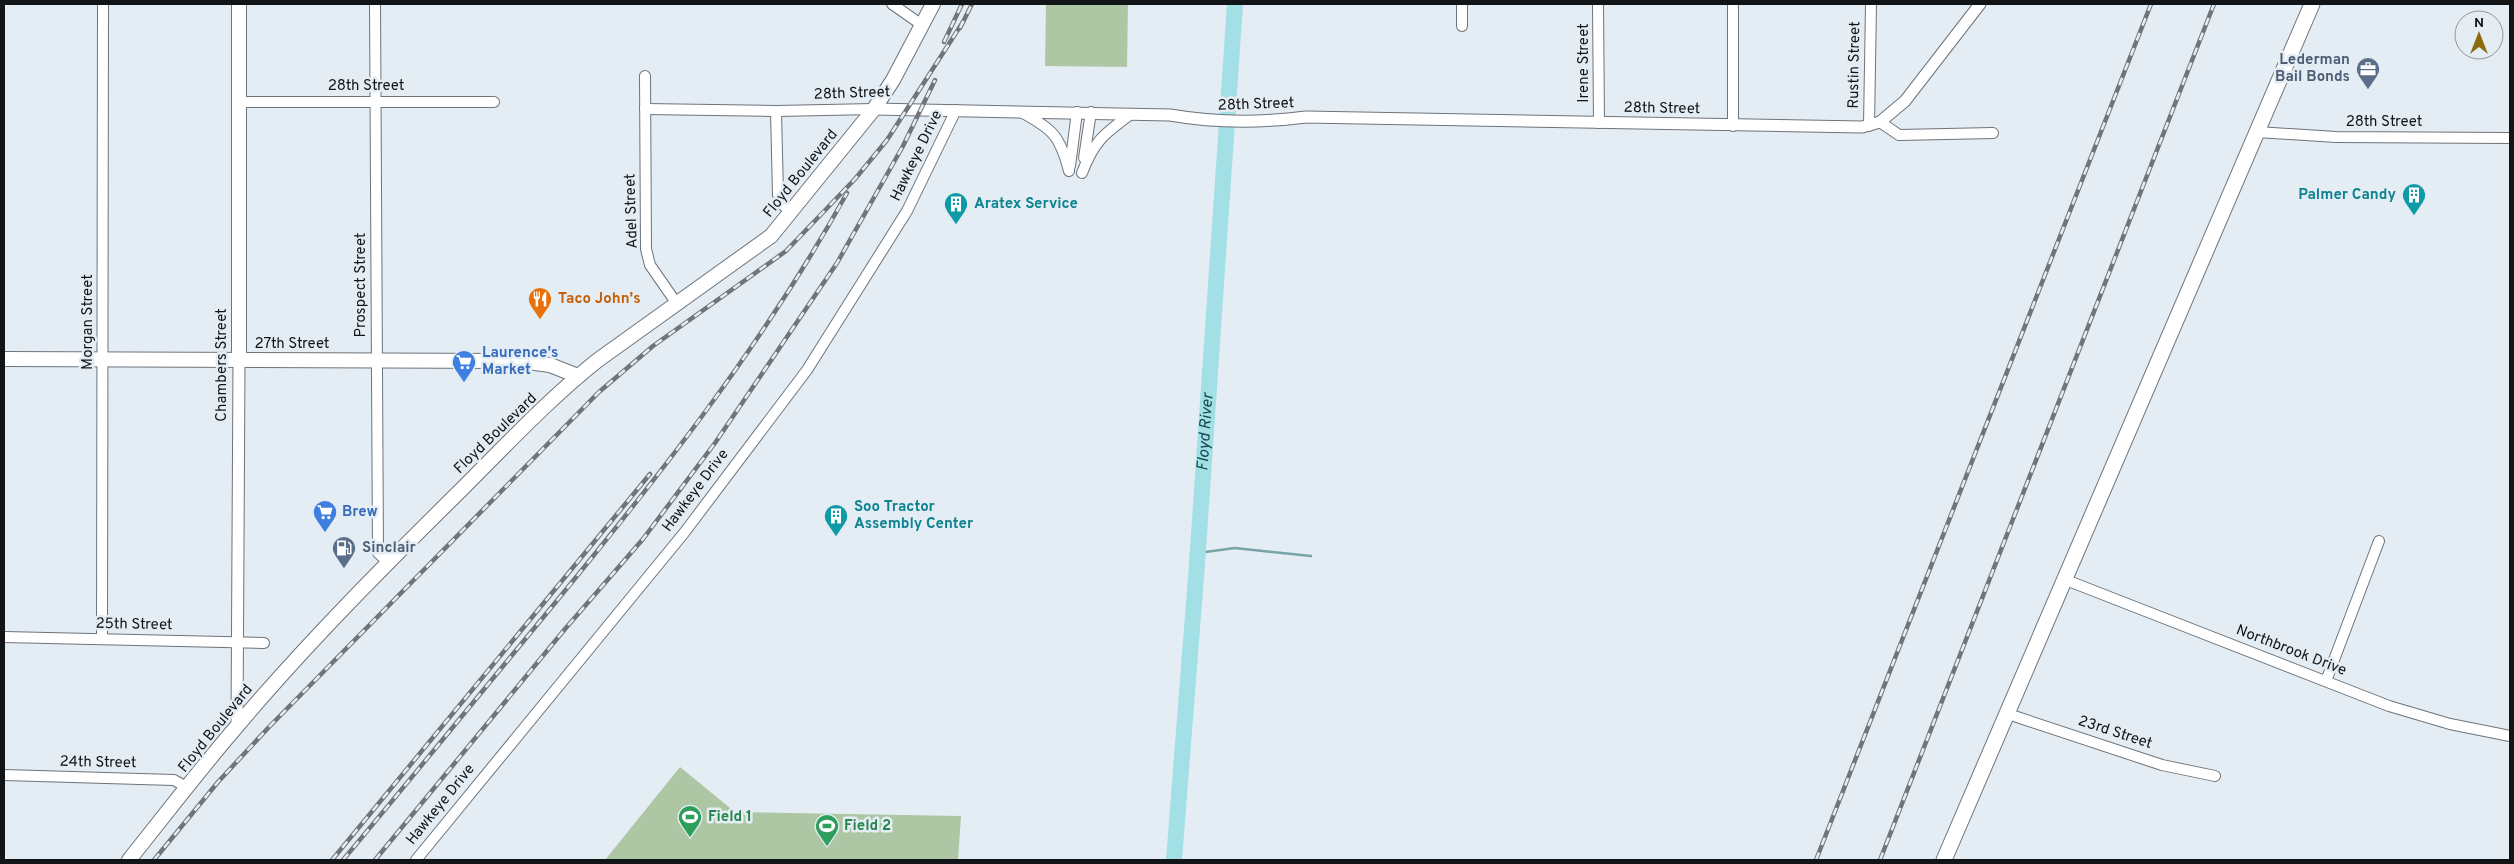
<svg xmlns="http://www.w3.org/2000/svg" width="2514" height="864" font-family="Overpass,sans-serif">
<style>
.green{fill:#adc7a4}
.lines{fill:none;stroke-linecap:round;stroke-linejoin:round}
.stream{stroke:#78a3a7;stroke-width:2.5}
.river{stroke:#a3e0e5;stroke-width:16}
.minor-casing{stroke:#6d747b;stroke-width:12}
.tertiary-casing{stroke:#6d747b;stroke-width:13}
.secondary-casing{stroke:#6d747b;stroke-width:16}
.primary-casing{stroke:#6d747b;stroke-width:17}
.minor{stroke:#fff;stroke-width:10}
.tertiary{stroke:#fff;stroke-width:11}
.secondary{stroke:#fff;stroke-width:14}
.primary{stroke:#fff;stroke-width:15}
.rail-casing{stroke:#70757a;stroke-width:4.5}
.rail{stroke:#e4edf4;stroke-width:2.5;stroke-dasharray:8;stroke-linecap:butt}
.labels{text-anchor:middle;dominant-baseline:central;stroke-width:5;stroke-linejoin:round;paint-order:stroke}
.service-label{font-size:15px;font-weight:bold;fill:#4e5e75;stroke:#e4edf4;text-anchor:end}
.street-label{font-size:15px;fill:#121517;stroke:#e4edf4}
.culture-label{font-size:15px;font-weight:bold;fill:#0d838f;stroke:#e4edf4;text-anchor:start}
.food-label{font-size:15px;font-weight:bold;fill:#c56008;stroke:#e4edf4;text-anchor:start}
.shop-label{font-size:15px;font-weight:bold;fill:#366cbe;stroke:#e4edf4;text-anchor:start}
.leisure-label{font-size:15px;font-weight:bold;fill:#27864d;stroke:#e4edf4;text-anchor:start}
.water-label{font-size:16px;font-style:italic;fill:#12484c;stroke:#e4edf4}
</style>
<rect width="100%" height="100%" fill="#e4edf4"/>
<g class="green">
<path d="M 1046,4 L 1128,4 L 1127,67 L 1045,66 Z"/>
<path d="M 680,767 L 735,812 L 961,816 L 958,860 L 605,860 Z"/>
</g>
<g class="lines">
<path class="stream" d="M 1198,553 L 1235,548 L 1311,556"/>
<path class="river" id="s1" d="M 1174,860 L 1197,564 L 1235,4"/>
<g class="minor-casing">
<g id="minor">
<path d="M 375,4 L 378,553 L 388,562"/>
<path d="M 892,4 L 922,25"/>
<path d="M 1598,4 L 1599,123"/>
<path d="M 1462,26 L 1462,4"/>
<path d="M 645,76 L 646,249 L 650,265 L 677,304"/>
<path d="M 239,102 L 494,102"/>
<path d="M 645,109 L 776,111 L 874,109"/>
<path d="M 776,111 L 778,195 L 782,204 L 792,213"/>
<path d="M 1021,112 C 1053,129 1060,136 1069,171"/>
<path d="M 1880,122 L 1899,135 L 1993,133"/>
<path d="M 1733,126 L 1733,4"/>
<path d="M 1869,126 L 1871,4"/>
<path d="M 2257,132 L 2336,137 L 2510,138"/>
<path d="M 1084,158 L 1091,112"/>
<path d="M 1070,166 L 1077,112"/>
<path d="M 1082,173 C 1094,141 1104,134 1131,114"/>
<path d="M 2066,580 L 2389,706 L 2450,724 L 2510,736"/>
<path d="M 4,637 L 264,643"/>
<path d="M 102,639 L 103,4"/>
<path d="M 2326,681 L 2379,541"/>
<path d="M 2008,714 L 2162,765 L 2215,776"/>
<path d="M 4,775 L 174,780 L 188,788"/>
<path d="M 416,860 L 684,533 L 807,370 L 907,211 L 956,110"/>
</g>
</g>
<g class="tertiary-casing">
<g id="tertiary">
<path d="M 874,109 L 1170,115 C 1216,123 1259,123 1306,117 L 1862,127 L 1880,122 L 1905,101 L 1980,4"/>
<path d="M 237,726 L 239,361"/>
</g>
</g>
<g class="secondary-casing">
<g id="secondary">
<path d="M 4,359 L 519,361 L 550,365 L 578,376"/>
<path d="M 239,361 L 239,4"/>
<path d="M 129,860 C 165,815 200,769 238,725 C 308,642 386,564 464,487 C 507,444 550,398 598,360 L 771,236 L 874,109 L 893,80 L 933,4"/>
</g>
</g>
<g class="primary-casing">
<path id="primary" d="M 1944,860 L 2312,4"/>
</g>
<use href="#minor" class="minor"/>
<use href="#tertiary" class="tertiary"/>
<use href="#secondary" class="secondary"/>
<use href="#primary" class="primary"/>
<g class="rail-casing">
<g id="rail">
<path d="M 960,28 L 972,4"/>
<path d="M 944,42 L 962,4"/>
<path d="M 154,860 L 218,782 L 269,727 L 599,392 L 653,346 L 786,251 L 855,179 L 887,140 L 963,22"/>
<path d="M 332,860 L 650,474"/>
<path d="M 343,860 C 410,780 475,700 541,620 C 653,484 762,347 847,193"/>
<path d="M 375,860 L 565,629 L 643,539 L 715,443 L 837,263 L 903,146 L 935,80"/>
<path d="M 1816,860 L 2151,4"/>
<path d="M 1880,860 L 2214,4"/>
</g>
</g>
<use href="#rail" class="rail"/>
</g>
<defs>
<g id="office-pin" transform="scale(1.25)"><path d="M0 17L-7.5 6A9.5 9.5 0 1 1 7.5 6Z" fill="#5c6f8a" stroke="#e4edf4"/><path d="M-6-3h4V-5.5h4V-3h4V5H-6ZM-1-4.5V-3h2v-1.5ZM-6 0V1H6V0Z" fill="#fff"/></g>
<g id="building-pin" transform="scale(1.25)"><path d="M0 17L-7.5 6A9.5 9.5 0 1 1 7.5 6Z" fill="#0f9aa8" stroke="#e4edf4"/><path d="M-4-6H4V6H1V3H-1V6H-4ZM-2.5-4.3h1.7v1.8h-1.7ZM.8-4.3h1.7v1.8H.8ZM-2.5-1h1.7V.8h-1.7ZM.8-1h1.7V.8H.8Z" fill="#fff"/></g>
<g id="restaurant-pin" transform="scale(1.25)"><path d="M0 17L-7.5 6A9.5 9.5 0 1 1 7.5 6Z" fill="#e8710a" stroke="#e4edf4"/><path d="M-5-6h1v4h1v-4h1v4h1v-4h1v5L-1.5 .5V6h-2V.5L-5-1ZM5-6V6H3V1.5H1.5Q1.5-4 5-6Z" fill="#fff"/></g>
<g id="supermarket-pin" transform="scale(1.25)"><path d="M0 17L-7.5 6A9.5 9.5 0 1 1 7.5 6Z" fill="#3f7fe0" stroke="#e4edf4"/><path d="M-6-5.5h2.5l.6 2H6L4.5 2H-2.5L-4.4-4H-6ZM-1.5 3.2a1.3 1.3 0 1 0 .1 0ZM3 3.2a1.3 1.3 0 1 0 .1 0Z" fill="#fff"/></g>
<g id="fuel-pin" transform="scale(1.25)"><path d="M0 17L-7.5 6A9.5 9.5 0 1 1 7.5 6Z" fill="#5c6f8a" stroke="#e4edf4"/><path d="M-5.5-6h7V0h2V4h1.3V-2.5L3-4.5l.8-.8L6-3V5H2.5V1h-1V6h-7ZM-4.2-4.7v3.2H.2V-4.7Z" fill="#fff"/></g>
<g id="stadium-pin" transform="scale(1.25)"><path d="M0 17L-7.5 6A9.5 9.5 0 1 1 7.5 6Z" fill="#2e9e5b" stroke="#e4edf4"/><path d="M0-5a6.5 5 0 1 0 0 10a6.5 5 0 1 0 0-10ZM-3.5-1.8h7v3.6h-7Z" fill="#fff"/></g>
</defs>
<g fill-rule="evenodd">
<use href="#office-pin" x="2368" y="69"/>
<use href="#building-pin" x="2414" y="195"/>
<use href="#building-pin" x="956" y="204"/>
<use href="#restaurant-pin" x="540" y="299"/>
<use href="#supermarket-pin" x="464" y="362"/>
<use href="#supermarket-pin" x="325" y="512"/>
<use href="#building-pin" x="836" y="516"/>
<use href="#fuel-pin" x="344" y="548"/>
<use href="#stadium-pin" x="690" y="817"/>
<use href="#stadium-pin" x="827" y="826"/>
</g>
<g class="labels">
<g class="service-label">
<text x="2350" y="60">Lederman<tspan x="2350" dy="17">Bail Bonds</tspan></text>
<text x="362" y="548" text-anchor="start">Sinclair</text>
</g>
<g class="street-label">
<text transform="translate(1584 63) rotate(-90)">Irene Street</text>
<text transform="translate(1855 65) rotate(-89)">Rustin Street</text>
<text x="366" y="86">28th Street</text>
<text transform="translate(852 94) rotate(-2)">28th Street</text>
<text transform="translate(1256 105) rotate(-2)">28th Street</text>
<text transform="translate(1662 109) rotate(1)">28th Street</text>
<text x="2384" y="122">28th Street</text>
<text transform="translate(917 156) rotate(-64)">Hawkeye Drive</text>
<text transform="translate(801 174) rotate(-51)">Floyd Boulevard</text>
<text transform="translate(632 211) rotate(-92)">Adel Street</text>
<text transform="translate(361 285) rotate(-90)">Prospect Street</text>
<text transform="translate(88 322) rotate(-90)">Morgan Street</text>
<text x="292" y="344">27th Street</text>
<text transform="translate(222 365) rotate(-90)">Chambers Street</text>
<text transform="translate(496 434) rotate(-44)">Floyd Boulevard</text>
<text transform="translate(696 491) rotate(-53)">Hawkeye Drive</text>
<text transform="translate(134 625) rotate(1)">25th Street</text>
<text transform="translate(2291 651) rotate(21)">Northbrook Drive</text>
<text transform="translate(216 729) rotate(-51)">Floyd Boulevard</text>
<text transform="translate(2115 733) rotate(18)">23rd Street</text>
<text transform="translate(98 763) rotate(1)">24th Street</text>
<text transform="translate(441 805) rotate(-51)">Hawkeye Drive</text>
</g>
<g class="culture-label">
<text x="2396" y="195" text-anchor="end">Palmer Candy</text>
<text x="974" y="204">Aratex Service</text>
<text x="854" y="507">Soo Tractor<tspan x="854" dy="17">Assembly Center</tspan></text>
</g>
<g class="food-label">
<text x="558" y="299">Taco John's</text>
</g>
<g class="shop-label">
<text x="482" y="353">Laurence's<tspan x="482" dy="17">Market</tspan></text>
<text x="342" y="512">Brew</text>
</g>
<g class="leisure-label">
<text x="708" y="817">Field 1</text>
<text x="844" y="826">Field 2</text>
</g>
<g class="water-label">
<text stroke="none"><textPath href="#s1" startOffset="429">Floyd River</textPath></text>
</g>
</g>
<rect width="2514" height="864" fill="none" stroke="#121517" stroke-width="10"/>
<g transform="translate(2479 35)"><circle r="24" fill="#e4edf4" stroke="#90979c"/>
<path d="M0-4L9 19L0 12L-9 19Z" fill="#8c6c0d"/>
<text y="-8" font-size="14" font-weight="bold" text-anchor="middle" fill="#121517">N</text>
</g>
</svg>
